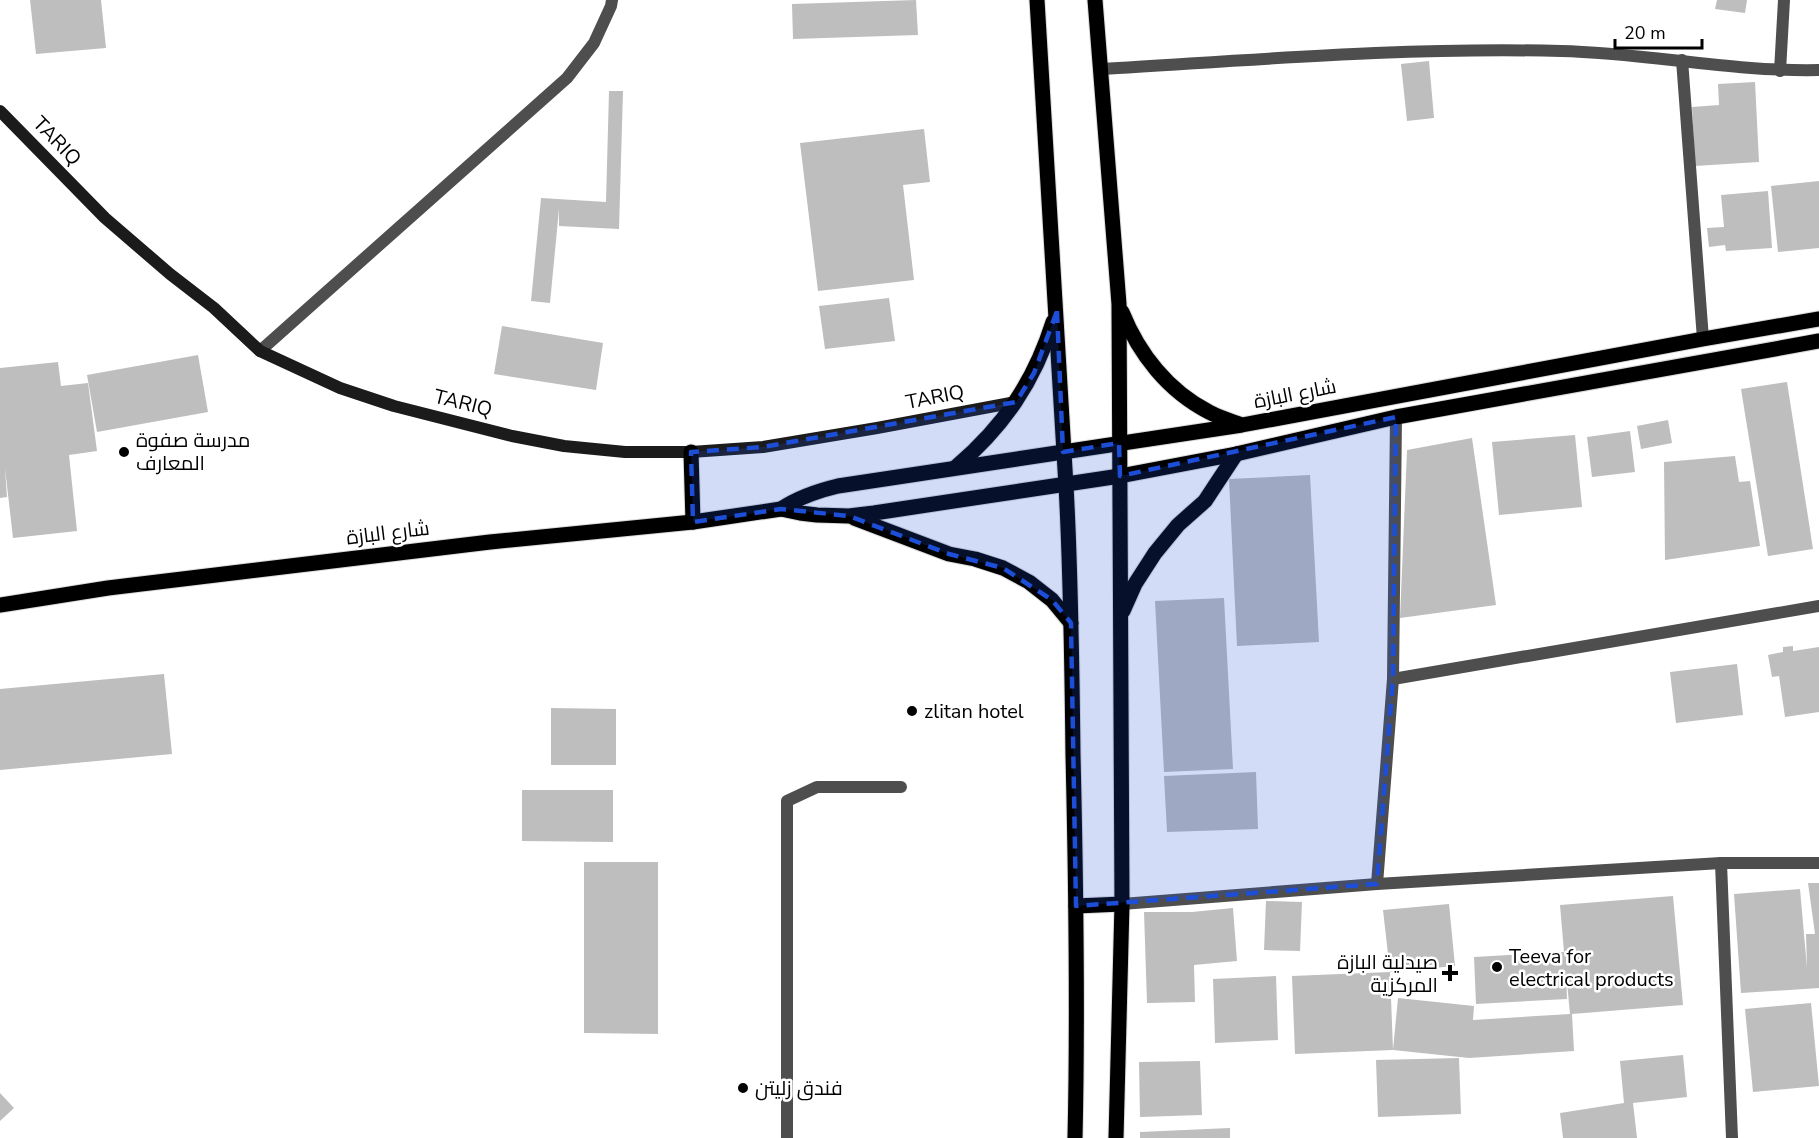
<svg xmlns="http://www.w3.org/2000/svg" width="1819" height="1138" font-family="'Nunito Sans',Cairo,sans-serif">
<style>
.building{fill:#bebebe}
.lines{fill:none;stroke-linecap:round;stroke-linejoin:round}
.primary-casing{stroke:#dbdbdb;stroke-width:17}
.lane{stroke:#4e4e4e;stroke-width:12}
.street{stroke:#4e4e4e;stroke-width:12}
.secondary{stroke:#1b1b1b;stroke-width:12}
.primary{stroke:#000;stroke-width:15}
.marked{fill:#1d4ed8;fill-opacity:0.2;stroke:#1d4ed8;stroke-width:4.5;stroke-dasharray:12 8;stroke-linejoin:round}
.poi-dot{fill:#000;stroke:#fff;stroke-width:2}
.labels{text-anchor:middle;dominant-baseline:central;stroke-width:5;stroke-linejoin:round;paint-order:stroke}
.street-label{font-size:20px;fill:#000;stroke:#fff}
.poi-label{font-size:20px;fill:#000;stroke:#fff;text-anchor:start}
</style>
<rect width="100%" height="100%" fill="#fff"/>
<g class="building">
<path d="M 30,0 L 101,0 L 106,48 L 36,54 Z"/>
<path d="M 916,0 L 918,35 L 793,39 L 792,4 Z"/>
<path d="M 1717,0 L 1747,0 L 1745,13 L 1715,9 Z"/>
<path d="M 1429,61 L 1434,118 L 1407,121 L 1401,64 Z"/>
<path d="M 1755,82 L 1759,162 L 1695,166 L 1692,107 L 1719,105 L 1718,84 Z"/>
<path d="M 609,91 L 623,91 L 619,229 L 559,226 L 559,209 L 550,303 L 531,301 L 541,198 L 606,202 Z"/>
<path d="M 924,129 L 930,182 L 903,185 L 914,280 L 818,291 L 800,143 Z"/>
<path d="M 1819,181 L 1819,248 L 1778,252 L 1771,186 Z"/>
<path d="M 1768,191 L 1772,248 L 1726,251 L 1725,245 L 1709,247 L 1707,228 L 1724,227 L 1721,195 Z"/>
<path d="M 889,298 L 895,341 L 825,349 L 819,306 Z"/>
<path d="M 502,326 L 603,343 L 596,390 L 494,374 Z"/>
<path d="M 198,355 L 208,412 L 97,432 L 87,375 Z"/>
<path d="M 58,362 L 61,386 L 88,383 L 97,451 L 69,455 L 77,531 L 13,538 L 5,468 L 7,497 L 0,498 L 0,368 Z"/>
<path d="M 1787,382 L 1813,549 L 1768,556 L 1741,389 Z"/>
<path d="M 1668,420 L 1672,443 L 1641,449 L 1637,426 Z"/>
<path d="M 1630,431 L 1635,472 L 1592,477 L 1587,437 Z"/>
<path d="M 1575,435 L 1582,507 L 1499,515 L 1492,442 Z"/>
<path d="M 1472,438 L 1496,605 L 1400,618 L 1407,450 Z"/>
<path d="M 1735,456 L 1739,482 L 1750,481 L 1760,546 L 1665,560 L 1664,462 Z"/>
<path d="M 1310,475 L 1319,642 L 1237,646 L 1229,479 Z"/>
<path d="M 1224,598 L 1233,769 L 1164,772 L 1155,601 Z"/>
<path d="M 1793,646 L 1793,651 L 1819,647 L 1819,712 L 1785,717 L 1779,676 L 1772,677 L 1768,655 L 1783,652 L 1783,647 Z"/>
<path d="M 1737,664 L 1743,715 L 1676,723 L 1670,672 Z"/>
<path d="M 164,674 L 172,754 L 0,770 L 0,689 Z"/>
<path d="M 551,708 L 616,709 L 616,765 L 551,765 Z"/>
<path d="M 1256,772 L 1258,829 L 1167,832 L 1164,776 Z"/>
<path d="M 522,790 L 613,790 L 613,842 L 522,841 Z"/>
<path d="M 584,862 L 658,862 L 658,1034 L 584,1033 Z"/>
<path d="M 1808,883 L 1819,883 L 1819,988 L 1741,993 L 1734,894 L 1800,889 L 1807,968 L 1806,934 L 1815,934 Z"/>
<path d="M 1673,896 L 1683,1005 L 1572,1014 L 1574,1051 L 1469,1058 L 1393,1050 L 1295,1054 L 1292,976 L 1390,972 L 1383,910 L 1449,904 L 1455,966 L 1390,972 L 1393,1050 L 1398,998 L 1474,1006 L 1473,1020 L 1570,1014 L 1566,972 L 1567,999 L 1476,1004 L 1474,957 L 1564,952 L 1560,905 Z"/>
<path d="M 1266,901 L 1302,902 L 1300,951 L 1264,950 Z"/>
<path d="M 1233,908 L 1237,961 L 1194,965 L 1195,1002 L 1147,1003 L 1144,912 L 1192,912 Z"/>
<path d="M 1276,976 L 1278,1040 L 1215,1043 L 1213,979 Z"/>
<path d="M 1811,1003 L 1819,1086 L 1753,1092 L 1745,1009 Z"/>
<path d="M 1683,1055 L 1687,1097 L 1633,1103 L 1637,1138 L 1563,1138 L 1560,1113 L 1624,1103 L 1620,1061 Z"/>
<path d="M 1459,1058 L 1461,1114 L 1378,1117 L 1376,1060 Z"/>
<path d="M 1200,1061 L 1202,1115 L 1140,1117 L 1139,1062 Z"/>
<path d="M 0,1093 L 14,1108 L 0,1121 Z"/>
<path d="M 1230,1128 L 1230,1138 L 1140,1138 L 1140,1132 Z"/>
</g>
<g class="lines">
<g class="primary-casing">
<g id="primary">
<path d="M 1037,0 C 1048,162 1057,324 1066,486 C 1071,575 1072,665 1073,755 C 1076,882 1078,1010 1075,1138"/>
<path d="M 1095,0 L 1119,304 L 1122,904 L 1116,1138"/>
<path d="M 1122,312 C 1139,354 1168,391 1209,412 C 1218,417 1229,420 1239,424"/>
<path d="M 691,452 L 693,522"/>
<path d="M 956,467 C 1004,426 1034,382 1053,322"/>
<path d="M 781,509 C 799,497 817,491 838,486 L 1242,425 L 1703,339 L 1819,319"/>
<path d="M 854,518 L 949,554 L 975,559 L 1003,568 L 1029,582 L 1052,600 L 1071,623"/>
<path d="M 0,605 L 108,588 L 490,542 L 693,522 L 781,509 L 800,513 L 817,515 L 849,516 L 874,513 L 1120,476 L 1236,454 L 1396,417 L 1819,341"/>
<path d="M 1123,611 L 1135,584 L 1155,553 L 1178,525 L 1205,501 L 1236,454"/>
<path d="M 1076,906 L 1122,904"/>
</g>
</g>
<path class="lane" d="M 787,1138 L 787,801 L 817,787 L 901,787"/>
<g class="street">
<path d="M 1682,60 L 1703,339"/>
<path d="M 1102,69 C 1255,60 1407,47 1561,51 C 1647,53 1733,72 1819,70"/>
<path d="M 1780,71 L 1784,0"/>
<path d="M 260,351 L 567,78 L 594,43 L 611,6 L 612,0"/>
<path d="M 1393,679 L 1819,606"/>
<path d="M 1721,863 L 1732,1138"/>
<path d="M 1377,884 L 1393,679 L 1396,417"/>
<path d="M 1122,904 L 1377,884 L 1721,863 L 1819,863"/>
</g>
<path class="secondary" d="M 0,111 L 105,218 L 170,274 L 214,308 L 260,351 L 340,388 L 394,406 L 512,436 L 564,446 L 625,452 L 691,452 L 763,447 L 877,428 L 1016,402"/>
<use href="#primary" class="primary"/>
</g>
<path class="marked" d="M 1057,311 L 1063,452 L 1119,443 L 1120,476 L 1396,417 L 1393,679 L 1377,884 L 1076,906 L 1071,623 L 1052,600 L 1003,568 L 949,554 L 849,516 L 781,509 L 693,522 L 691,452 L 763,447 L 1016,402 L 1034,373 Z"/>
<g class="poi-dot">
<circle cx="124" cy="452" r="6"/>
<circle cx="912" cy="711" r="6"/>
<circle cx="1497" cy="967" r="6"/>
<path d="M1447 964h6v6h6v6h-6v6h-6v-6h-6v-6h6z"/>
<circle cx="743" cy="1088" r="6"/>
</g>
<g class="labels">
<g class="street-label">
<text transform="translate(57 141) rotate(46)">TARIQ</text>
<text transform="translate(1295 394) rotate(-11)">شارع البازة</text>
<text transform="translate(935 397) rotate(-11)">TARIQ</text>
<text transform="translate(463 403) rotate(14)">TARIQ</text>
<text transform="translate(388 533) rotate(-7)">شارع البازة</text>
</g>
<g class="poi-label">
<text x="136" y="440">مدرسة صفوة<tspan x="136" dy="23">المعارف</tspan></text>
<text x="924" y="711">zlitan hotel</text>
<text x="1509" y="956">Teeva for<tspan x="1509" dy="23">electrical products</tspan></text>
<text x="1438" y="962" text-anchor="end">صيدلية البازة<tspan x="1438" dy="23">المركزية</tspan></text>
<text x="755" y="1088">فندق زليتن</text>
</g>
</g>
<path d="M1615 39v9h87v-9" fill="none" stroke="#000000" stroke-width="3"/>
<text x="1624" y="39" font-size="18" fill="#000000" stroke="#ffffff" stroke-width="4.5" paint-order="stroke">20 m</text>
</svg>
